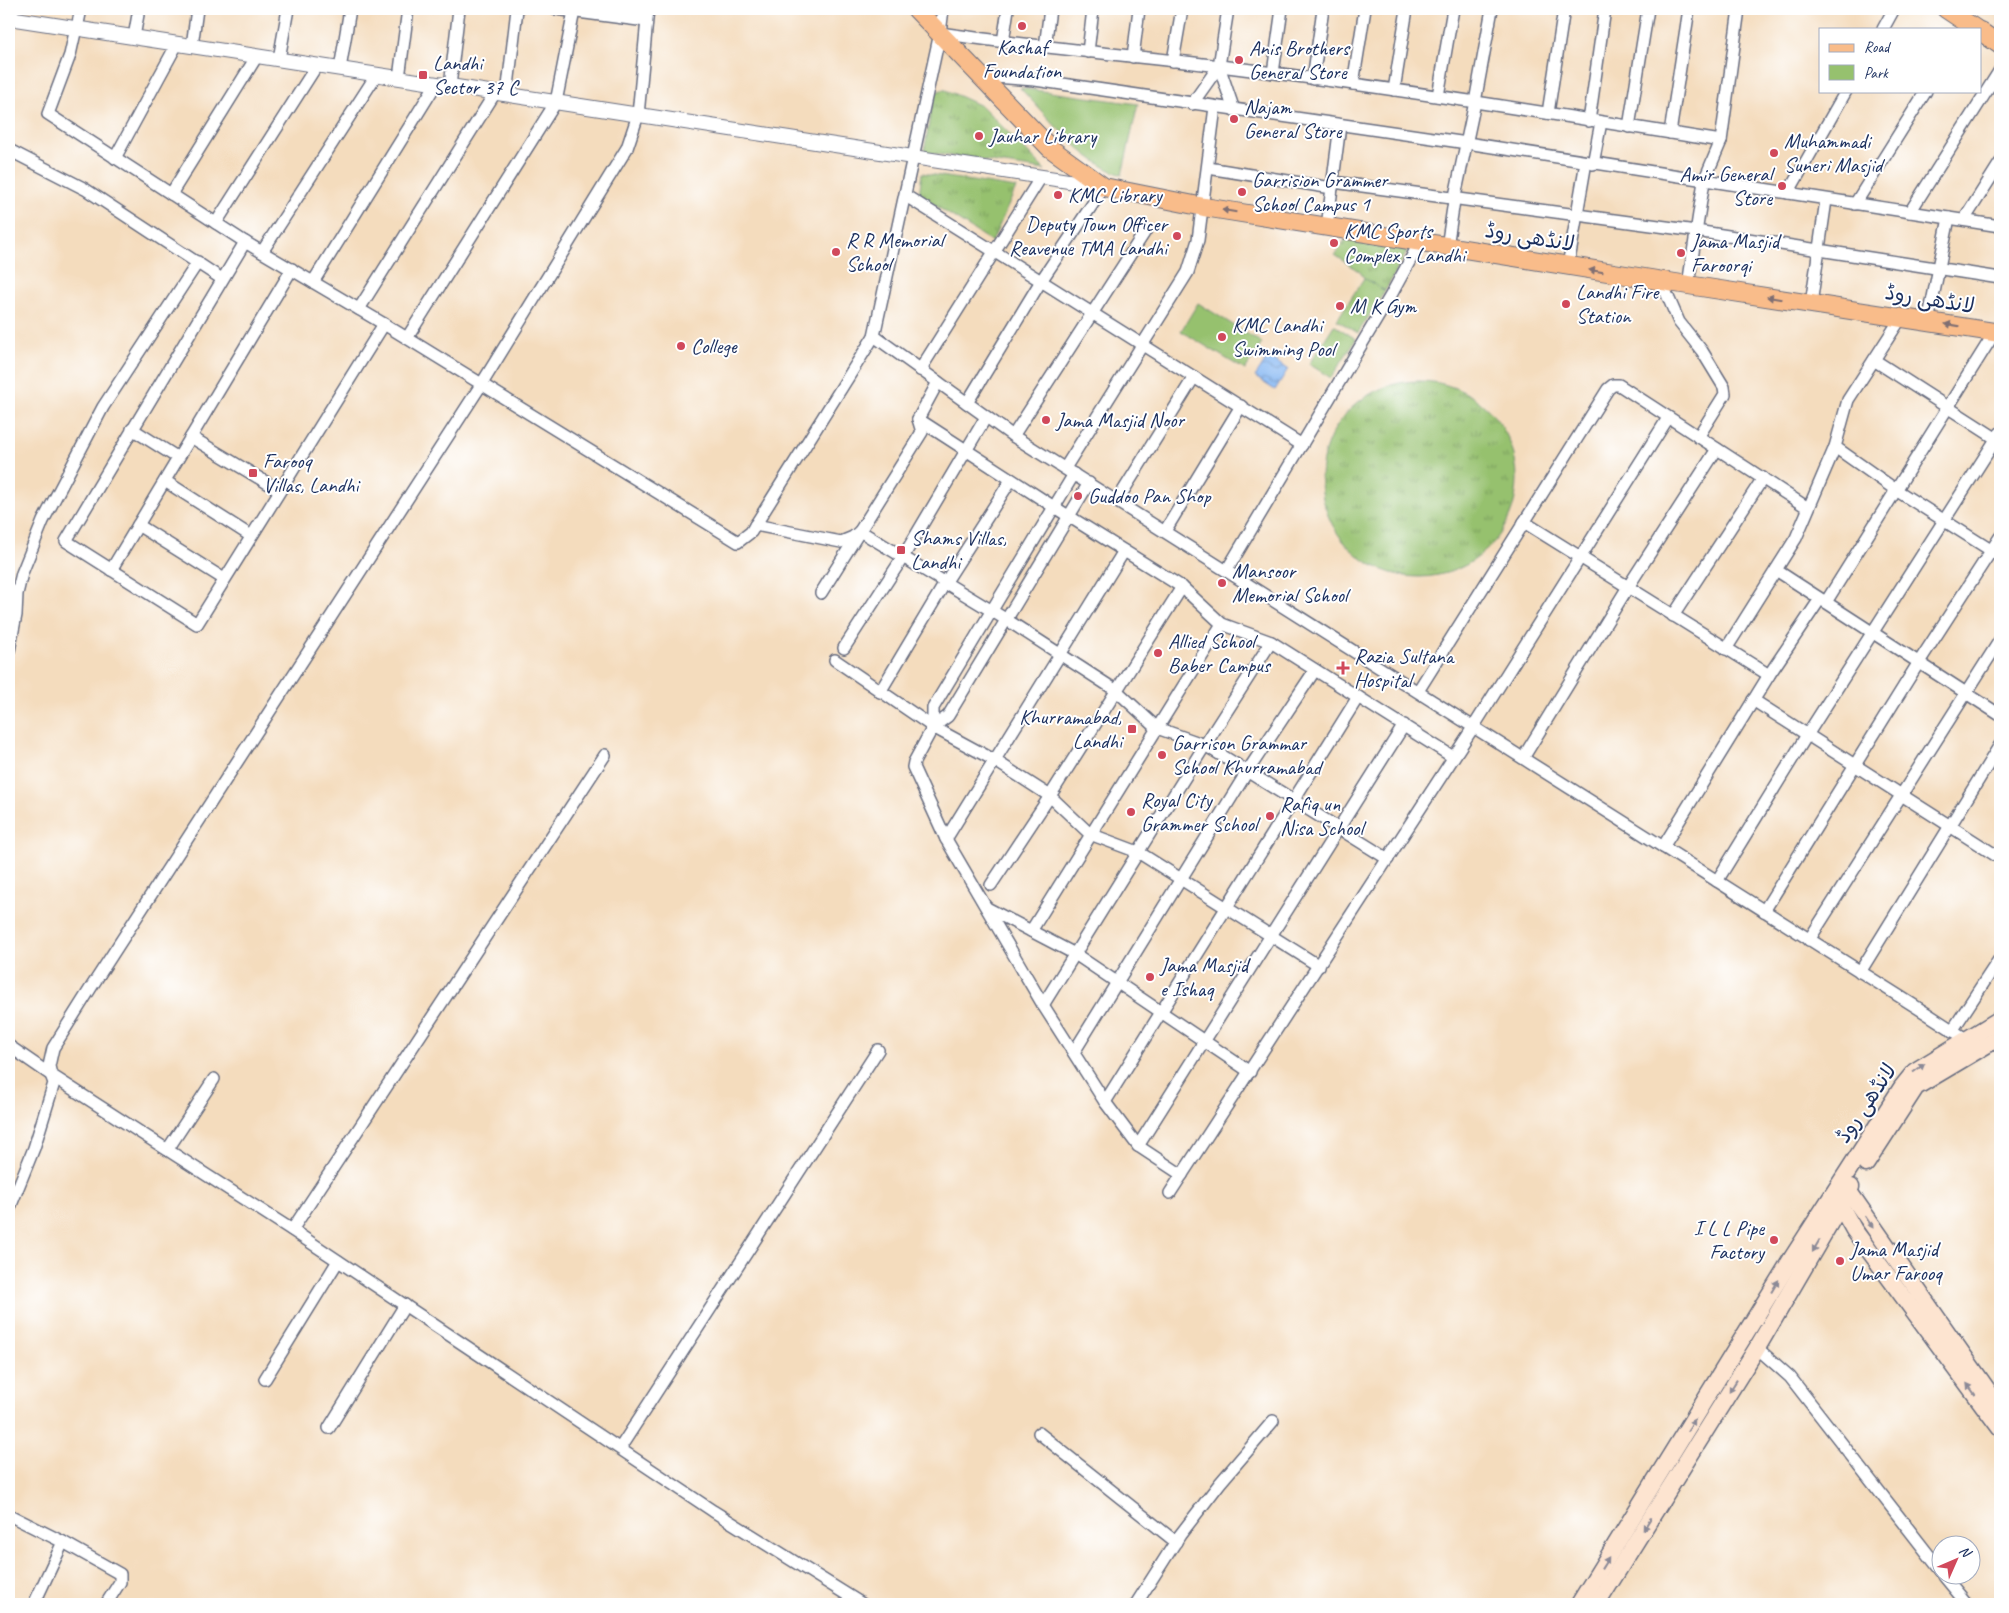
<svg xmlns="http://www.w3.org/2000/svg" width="2009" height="1613" font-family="Caveat,'Playpen Sans Arabic',sans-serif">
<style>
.grass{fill:url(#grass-tufts);stroke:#587866}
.park{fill:#96c16e;stroke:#587866}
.water{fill:url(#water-waves);stroke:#5174a8}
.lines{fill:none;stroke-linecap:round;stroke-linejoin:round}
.minor-casing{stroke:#676c7f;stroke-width:14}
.tertiary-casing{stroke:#676c7f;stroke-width:16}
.secondary-casing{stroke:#676c7f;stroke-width:19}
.primary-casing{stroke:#676c7f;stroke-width:20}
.minor{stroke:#fff;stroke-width:11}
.tertiary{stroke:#fff;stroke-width:14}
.secondary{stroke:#fde4d0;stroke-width:16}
.primary{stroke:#f9bc8a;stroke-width:18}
.oneway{fill:#7f6e72}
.oneway2{fill:#8c8a97}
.poi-dot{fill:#d1495b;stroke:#fff;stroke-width:2}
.labels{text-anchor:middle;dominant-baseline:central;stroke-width:4;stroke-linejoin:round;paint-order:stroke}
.poi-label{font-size:21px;fill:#1b2f5e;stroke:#fff;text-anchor:start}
.street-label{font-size:21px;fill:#1b2f5e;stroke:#fff}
</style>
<defs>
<pattern id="grass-tufts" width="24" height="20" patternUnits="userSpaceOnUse" patternTransform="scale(1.25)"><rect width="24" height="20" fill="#96c16e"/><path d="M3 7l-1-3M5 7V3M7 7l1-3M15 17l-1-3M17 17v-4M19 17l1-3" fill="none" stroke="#7a9d5e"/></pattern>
<pattern id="water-waves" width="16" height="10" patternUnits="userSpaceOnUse" patternTransform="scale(1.25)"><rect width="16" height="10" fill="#87b8f3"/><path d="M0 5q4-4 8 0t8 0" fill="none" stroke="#6e96c8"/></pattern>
</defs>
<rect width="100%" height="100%" fill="#fff"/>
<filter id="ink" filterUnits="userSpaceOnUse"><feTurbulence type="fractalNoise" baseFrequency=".02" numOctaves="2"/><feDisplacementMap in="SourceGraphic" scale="10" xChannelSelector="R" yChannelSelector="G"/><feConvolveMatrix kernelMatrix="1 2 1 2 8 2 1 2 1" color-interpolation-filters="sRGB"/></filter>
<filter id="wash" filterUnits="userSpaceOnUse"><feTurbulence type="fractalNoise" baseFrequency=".0096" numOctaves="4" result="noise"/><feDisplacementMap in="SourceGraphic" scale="20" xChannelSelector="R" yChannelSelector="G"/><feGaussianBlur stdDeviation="1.12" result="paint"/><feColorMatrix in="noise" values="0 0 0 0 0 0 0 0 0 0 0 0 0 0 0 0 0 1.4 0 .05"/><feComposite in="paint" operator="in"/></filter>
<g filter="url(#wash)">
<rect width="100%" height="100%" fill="#f4dcbd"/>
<g class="grass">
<path d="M 941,90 L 946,90 L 983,107 L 1045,170 L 924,152 L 933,99 L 935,93 Z"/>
<path d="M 922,173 L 1016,188 L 992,242 L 919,195 Z"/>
<path d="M 1345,240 L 1408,250 L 1385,291 L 1364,278 L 1360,272 L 1335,255 Z"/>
<circle cx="1419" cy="479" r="98"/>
</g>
<g class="park">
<path d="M 1020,88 L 1138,104 L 1122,175 C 1083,162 1048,117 1020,88 Z"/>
<path d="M 1364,278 L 1385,291 L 1358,333 L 1337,320 Z"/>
<path d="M 1198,303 L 1262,343 L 1245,370 L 1181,331 Z"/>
<path d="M 1334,325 L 1356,339 L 1331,378 L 1309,364 Z"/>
</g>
<path class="water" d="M 1268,357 L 1288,369 L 1275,390 L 1255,377 Z"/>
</g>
<g filter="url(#ink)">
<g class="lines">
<g class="minor-casing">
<g id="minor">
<path d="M 555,9 L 646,21"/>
<path d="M 648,9 L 638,115 L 627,148 L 481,385 L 92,986 L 53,1048 L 49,1066 L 51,1075 L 292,1230 L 713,1511 L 862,1604"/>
<path d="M 76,28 L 70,55 L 48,114 L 245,242 L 384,324 L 738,542 L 751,532 L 874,336 L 940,33 L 943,9"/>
<path d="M 77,28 L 81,9"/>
<path d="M 1883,29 L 1894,9"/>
<path d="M 940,33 C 1033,47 1127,55 1220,66 C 1387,87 1554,114 1721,141"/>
<path d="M 134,37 L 139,9"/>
<path d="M 1003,42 L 1008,9"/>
<path d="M 192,46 L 197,9"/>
<path d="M 1045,47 L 1050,9"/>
<path d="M 1088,52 L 1093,9"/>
<path d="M 1133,57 L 1139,9"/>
<path d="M 279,59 L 288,9"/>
<path d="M 1173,61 L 1182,9"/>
<path d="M 1219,66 L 1234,110"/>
<path d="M 340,69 L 350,9"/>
<path d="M 1273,73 L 1282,9"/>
<path d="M 982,76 L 1035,80 L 1467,143 L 2000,226"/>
<path d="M 399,78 L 408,9"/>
<path d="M 1313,79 L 1323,9"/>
<path d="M 1353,84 L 1365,9"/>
<path d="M 450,86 L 459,9"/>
<path d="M 1394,90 L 1407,9"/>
<path d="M 507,95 L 517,9"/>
<path d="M 1438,96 L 1453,9"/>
<path d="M 1192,104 L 1219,66 L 1228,9"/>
<path d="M 1548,113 L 1564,9"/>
<path d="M 1589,121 L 1605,9"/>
<path d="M 1629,127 L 1648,9"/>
<path d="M 1670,133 L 1689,9"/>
<path d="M 9,150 L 85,189 L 222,279"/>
<path d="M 115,158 L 177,44"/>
<path d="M 1593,164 L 1601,122"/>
<path d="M 1208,168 L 1332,188"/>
<path d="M 1333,182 L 1696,231 L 2000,278"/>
<path d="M 1788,193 L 1846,91"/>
<path d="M 171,194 L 257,56"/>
<path d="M 906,196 L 1302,445"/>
<path d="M 1855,204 L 1926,91"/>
<path d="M 1910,212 L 2000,70"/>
<path d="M 1964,220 L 2000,163"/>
<path d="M 216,223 L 317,65"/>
<path d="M 1327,227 L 1340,125"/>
<path d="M 245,242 L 66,541 L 197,624 L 384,324"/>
<path d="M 1447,247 L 1454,201 L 1475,102 L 1492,9"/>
<path d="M 262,252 L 377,74"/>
<path d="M 1568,266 L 1586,162"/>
<path d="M 1661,281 L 1679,322 L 1702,351 L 1724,387 L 1725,394 L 1698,437"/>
<path d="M 313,282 L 436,84"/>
<path d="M 1688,285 L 1704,181 L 1721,141 L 1739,9"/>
<path d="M 1811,304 L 1826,200"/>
<path d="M 359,309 L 495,93"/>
<path d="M 1928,322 L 1949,218"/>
<path d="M 874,336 L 1013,436 L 1929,1015 L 1966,1039 L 1970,1045"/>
<path d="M 407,338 L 556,102 L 574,11"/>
<path d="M 1874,360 L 2000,441"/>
<path d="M 920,370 L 1041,177"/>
<path d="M 967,403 L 1041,281 L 1104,187"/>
<path d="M 918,419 L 1054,507 L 1182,587 L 1222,624 L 1271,642 L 1453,757"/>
<path d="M 132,429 L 178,458"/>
<path d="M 1013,436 L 1146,230"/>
<path d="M 191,437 L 279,490"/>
<path d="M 1835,447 L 1896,490 L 2000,556"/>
<path d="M 1065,468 L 1188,272 L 1198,240 L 1215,107"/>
<path d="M 165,481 L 251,536"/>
<path d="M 1089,483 L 948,716 L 933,727 L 914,762 L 913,767 L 946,839 L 1043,1005 L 1105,1102 L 1138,1146 L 1182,1175"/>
<path d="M 1117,501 L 1194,377"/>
<path d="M 1524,522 L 1769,675"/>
<path d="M 138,525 L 224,579"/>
<path d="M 755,525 L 841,542 L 853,537 L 860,531 L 1007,620 L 1117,691 L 1157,728 L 1205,745 L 1388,859"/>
<path d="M 1165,531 L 1241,406"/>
<path d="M 111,570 L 292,269"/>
<path d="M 1227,570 L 1391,295 L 1420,242"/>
<path d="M 1776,570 L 2000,715"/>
<path d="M 821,593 L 922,432 L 918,419 L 938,382"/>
<path d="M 1826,602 L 1995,332"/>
<path d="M 1673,616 L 1763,478"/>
<path d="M 844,648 L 903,557 L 986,417"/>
<path d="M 1726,649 L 1796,538 L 1835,447 L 1848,400 L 1901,318"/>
<path d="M 9,651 L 16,615 L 17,594 L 22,573 L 43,521 L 103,407 L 198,262"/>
<path d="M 835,660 L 933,727 L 994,760 L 1050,796 L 1090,834 L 1138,852 L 1319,966"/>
<path d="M 1418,691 L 1608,389 L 1613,385 L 1619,385 L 1808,508"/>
<path d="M 880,692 L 945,583 L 1011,480"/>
<path d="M 1753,700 L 2000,858"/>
<path d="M 933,727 L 933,708 L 1074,474"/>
<path d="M 1523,758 L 1628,587 L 1717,449"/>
<path d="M 946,839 L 1124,551"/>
<path d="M 1663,847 L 1769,675 L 1820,599"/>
<path d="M 1717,881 L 1807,735 L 2000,433"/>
<path d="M 991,885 L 1050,796 L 1182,587"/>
<path d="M 987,908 L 1075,954 L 1250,1072"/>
<path d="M 1764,911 L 1919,662 L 2000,537"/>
<path d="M 1031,931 L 1222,624"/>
<path d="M 1809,940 L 2000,640"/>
<path d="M 1860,972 L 2000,745"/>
<path d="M 1043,1005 L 1205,745 L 1271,642"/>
<path d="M 1952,1031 L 2000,958"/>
<path d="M 9,1046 L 51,1075 L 54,1083 L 34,1148 L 9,1210"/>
<path d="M 1074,1052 L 1247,772 L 1315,670"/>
<path d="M 1105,1102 L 1358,697"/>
<path d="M 1138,1146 L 1404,725"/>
<path d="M 168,1149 L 214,1079"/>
<path d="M 1170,1193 L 1474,726 L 1668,418"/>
<path d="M 292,1230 L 605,755"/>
<path d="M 1757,1348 L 1790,1377 L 1942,1572"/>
<path d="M 265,1379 L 338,1261"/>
<path d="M 329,1428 L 405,1305"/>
<path d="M 1039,1433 L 1176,1542"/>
<path d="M 620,1448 L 878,1050"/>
<path d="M 9,1515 L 63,1542 L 34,1604"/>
<path d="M 63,1542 L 120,1574 L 120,1582 L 106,1604"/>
<path d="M 1944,1576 L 1967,1604"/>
<path d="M 1136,1604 L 1180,1535 L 1220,1483 L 1273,1421"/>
</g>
</g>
<g class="tertiary-casing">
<path id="tertiary" d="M 9,18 L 1101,186"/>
</g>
<g class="secondary-casing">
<g id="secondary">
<path d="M 1866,1164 L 1916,1087 L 2000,1037"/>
<path d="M 1843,1183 L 2000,1408"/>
<path d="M 1836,1198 L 1854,1230 L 2000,1428"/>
<path d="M 1579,1604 L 1792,1258 L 1902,1087 L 1915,1071 L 2000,1019"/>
<path d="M 1597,1604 L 1757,1348 L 1851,1187"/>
</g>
</g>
<g class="primary-casing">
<g id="primary">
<path d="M 916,9 L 1050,148 L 1104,187 L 1204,207 L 1688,285 L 2000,333"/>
<path d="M 1946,9 L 1976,29"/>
<path d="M 1980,31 L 2000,45"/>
</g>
</g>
<use href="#minor" class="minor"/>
<use href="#tertiary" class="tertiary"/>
<use href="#secondary" class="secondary"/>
<use href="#primary" class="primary"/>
</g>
<defs><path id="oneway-solid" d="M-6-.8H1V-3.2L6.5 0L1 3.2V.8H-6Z" transform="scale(1.25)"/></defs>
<g class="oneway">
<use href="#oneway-solid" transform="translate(1229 211) rotate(-171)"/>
<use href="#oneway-solid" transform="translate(1596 271) rotate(-171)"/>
<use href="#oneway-solid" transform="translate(1774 298) rotate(-171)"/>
<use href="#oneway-solid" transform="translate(1952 325) rotate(-171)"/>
</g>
<g class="oneway2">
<use href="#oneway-solid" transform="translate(1919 1068) rotate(-37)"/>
<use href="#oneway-solid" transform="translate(1869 1222) rotate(56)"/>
<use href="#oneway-solid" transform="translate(1816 1246) rotate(120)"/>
<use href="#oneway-solid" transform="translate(1775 1286) rotate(-59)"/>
<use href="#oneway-solid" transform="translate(1733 1386) rotate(122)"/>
<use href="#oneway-solid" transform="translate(1971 1389) rotate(-126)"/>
<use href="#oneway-solid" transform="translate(1691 1425) rotate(-58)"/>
<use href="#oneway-solid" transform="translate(1647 1524) rotate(122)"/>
<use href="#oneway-solid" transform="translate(1605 1563) rotate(-58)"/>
</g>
</g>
<g class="poi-dot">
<circle cx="1022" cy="26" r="5"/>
<circle cx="1239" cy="60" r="5"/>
<rect x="418" y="70" width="10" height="10" rx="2.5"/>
<circle cx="1234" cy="119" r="5"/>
<circle cx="979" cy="136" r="5"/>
<circle cx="1774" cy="153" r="5"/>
<circle cx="1782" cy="186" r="5"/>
<circle cx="1242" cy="192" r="5"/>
<circle cx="1058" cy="195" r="5"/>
<circle cx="1177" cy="236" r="5"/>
<circle cx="1334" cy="243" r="5"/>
<circle cx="836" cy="252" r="5"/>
<circle cx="1681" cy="253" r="5"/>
<circle cx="1566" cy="304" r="5"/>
<circle cx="1340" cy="306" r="5"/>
<circle cx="1222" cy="337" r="5"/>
<circle cx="681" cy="346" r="5"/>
<circle cx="1046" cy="420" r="5"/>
<rect x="248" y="468" width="10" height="10" rx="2.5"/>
<circle cx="1078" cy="496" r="5"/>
<rect x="896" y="545" width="10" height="10" rx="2.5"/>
<circle cx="1222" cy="583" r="5"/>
<circle cx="1158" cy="653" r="5"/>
<path d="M1340.5 660.5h5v5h5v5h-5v5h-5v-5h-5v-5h5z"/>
<rect x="1127" y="724" width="10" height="10" rx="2.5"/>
<circle cx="1162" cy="755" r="5"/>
<circle cx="1131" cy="812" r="5"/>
<circle cx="1270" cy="816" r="5"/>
<circle cx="1150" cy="977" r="5"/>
<circle cx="1774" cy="1240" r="5"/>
<circle cx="1840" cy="1261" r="5"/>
</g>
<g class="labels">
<g class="poi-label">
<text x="1022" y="47" text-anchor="middle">Kashaf<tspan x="1022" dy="24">Foundation</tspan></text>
<text x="1249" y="48">Anis Brothers<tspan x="1249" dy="24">General Store</tspan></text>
<text x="433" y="63">Landhi<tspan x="433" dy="24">Sector 37 C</tspan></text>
<text x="1244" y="107">Najam<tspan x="1244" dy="24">General Store</tspan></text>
<text x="989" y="136">Jauhar Library</text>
<text x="1784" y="141">Muhammadi<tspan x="1784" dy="24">Suneri Masjid</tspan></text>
<text x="1772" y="174" text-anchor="end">Amir General<tspan x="1772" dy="24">Store</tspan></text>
<text x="1252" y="180">Garrision Grammer<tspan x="1252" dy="24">School Campus 1</tspan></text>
<text x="1068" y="195">KMC Library</text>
<text x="1167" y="224" text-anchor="end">Deputy Town Officer<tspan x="1167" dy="24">Reavenue TMA Landhi</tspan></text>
<text x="1344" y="231">KMC Sports<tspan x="1344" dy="24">Complex - Landhi</tspan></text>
<text x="846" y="240">R R Memorial<tspan x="846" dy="24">School</tspan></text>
<text x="1691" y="241">Jama Masjid<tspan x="1691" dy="24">Faroorqi</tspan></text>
<text x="1576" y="292">Landhi Fire<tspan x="1576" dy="24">Station</tspan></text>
<text x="1350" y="306">M K Gym</text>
<text x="1232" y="325">KMC Landhi<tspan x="1232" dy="24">Swimming Pool</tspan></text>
<text x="691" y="346">College</text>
<text x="1056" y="420">Jama Masjid Noor</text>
<text x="263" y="461">Farooq<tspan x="263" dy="24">Villas, Landhi</tspan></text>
<text x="1088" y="496">Guddoo Pan Shop</text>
<text x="911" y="538">Shams Villas,<tspan x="911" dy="24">Landhi</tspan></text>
<text x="1232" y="571">Mansoor<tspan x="1232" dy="24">Memorial School</tspan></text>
<text x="1168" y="641">Allied School<tspan x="1168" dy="24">Baber Campus</tspan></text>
<text x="1354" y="656">Razia Sultana<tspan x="1354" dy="24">Hospital</tspan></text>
<text x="1122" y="717" text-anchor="end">Khurramabad,<tspan x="1122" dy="24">Landhi</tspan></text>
<text x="1172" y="743">Garrison Grammar<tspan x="1172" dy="24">School Khurramabad</tspan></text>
<text x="1141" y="800">Royal City<tspan x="1141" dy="24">Grammer School</tspan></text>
<text x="1280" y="804">Rafiq un<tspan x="1280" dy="24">Nisa School</tspan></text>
<text x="1160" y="965">Jama Masjid<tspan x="1160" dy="24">e Ishaq</tspan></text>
<text x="1764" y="1228" text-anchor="end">I L L Pipe<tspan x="1764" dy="24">Factory</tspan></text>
<text x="1850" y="1249">Jama Masjid<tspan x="1850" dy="24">Umar Farooq</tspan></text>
</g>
<g class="street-label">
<text transform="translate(1530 237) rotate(9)">لانڈھی روڈ</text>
<text transform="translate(1930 299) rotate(9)">لانڈھی روڈ</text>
<text transform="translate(1866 1103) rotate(-56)">لانڈھی روڈ</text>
</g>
</g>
<rect width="2009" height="1613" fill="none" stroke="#fff" stroke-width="30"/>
<rect x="1819" y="28" width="162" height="65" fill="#ffffff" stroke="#a4acbf"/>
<rect x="1829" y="44" width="25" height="8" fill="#f9bc8a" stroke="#a4acbf"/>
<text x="1864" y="52" font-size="15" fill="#1b2f5e">Road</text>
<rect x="1829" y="65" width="25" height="15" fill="#96c16e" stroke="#a4acbf"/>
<text x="1864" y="78" font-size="15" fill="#1b2f5e">Park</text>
<g transform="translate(1956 1560) rotate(45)"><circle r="24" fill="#ffffff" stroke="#a4acbf"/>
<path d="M0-4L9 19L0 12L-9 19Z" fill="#d1495b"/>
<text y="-8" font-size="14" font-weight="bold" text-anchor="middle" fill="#1b2f5e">N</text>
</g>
</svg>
